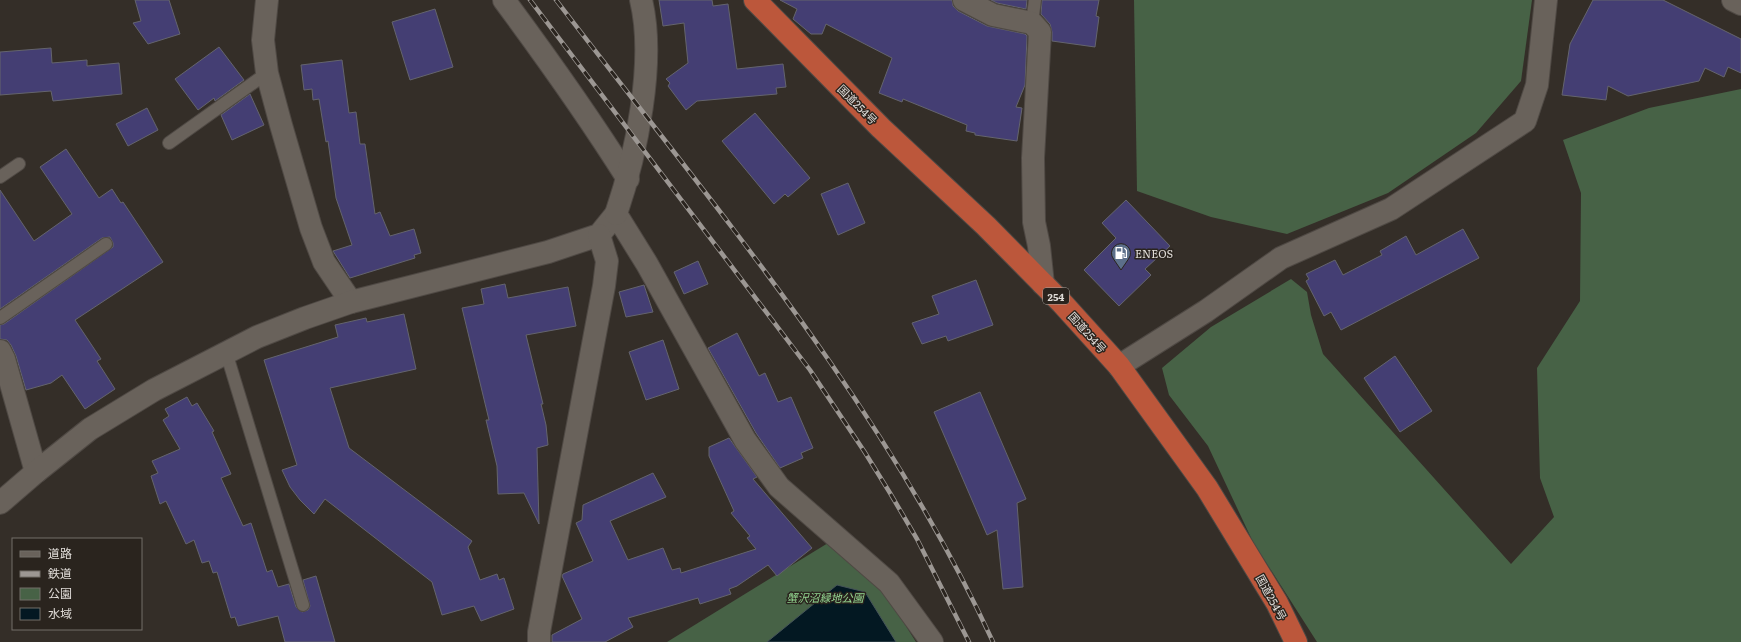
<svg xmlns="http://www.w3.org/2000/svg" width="1741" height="642" font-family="Literata,'Noto Sans JP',serif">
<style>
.green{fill:#476246}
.water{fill:#031822;stroke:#455359}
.building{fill:#443e73;stroke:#64646d}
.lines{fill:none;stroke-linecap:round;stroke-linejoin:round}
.service-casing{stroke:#4f4944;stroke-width:14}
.minor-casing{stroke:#4f4944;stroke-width:24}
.tertiary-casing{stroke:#4f4944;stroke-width:24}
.trunk-casing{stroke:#4f4944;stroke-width:24}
.service{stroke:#69625b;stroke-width:12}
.minor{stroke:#69625b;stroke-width:22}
.tertiary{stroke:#69625b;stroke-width:22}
.trunk{stroke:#bc573b;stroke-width:22}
.rail-casing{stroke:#9c9793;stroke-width:4.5}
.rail{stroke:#2a241e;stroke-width:3;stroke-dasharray:9;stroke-linecap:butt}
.labels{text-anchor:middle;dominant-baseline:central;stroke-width:3;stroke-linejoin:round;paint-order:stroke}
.shield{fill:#2a241e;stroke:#a9a5a0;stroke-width:1}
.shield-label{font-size:10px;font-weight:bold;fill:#e0dcd8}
.street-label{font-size:11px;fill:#e0dcd8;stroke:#2a241e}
.poi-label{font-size:11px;fill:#e0dcd8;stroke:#2a241e;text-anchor:start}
.park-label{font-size:11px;font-style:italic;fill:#93d691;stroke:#2a241e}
</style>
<rect width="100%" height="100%" fill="#342e28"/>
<g class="green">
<path d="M 1134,0 L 1532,0 L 1521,81 L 1476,133 L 1388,193 L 1287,234 L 1211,217 L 1137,191 Z"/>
<path d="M 1741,89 L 1741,642 L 1317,642 L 1253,542 L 1208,446 L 1169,395 L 1162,368 L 1211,327 L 1291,279 L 1307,292 L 1311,315 L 1323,354 L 1511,564 L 1554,517 L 1540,478 L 1537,368 L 1580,301 L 1581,193 L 1563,140 L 1649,108 Z"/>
<path d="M 828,543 L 853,562 L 887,596 L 916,642 L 667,642 Z"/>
</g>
<path class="water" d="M 837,585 L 865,592 L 896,642 L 767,642 Z"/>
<g class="building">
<path d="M 135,0 L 169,0 L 180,34 L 148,44 L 133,23 L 141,21 Z"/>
<path d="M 659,0 L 712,0 L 713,6 L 728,4 L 737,69 L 783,64 L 786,87 L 776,88 L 777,94 L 697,101 L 686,110 L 668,86 L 670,83 L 666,79 L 688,63 L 684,23 L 663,26 Z"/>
<path d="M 780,0 L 952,0 L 953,6 L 958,11 L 987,26 L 1025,34 L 1027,36 L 1025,85 L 1016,107 L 1022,108 L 1017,141 L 975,135 L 975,133 L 966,131 L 967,125 L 903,99 L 902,102 L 879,93 L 892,58 L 826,24 L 822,34 L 811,34 L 793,19 L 797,9 Z"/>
<path d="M 991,0 L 1027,0 L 1026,9 L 997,3 Z"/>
<path d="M 1042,0 L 1099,0 L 1096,16 L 1099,17 L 1095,47 L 1052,41 L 1052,32 L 1050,24 L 1041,14 Z"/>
<path d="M 1593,0 L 1663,0 L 1741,39 L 1741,73 L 1728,67 L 1724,77 L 1705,68 L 1699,81 L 1628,96 L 1608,86 L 1606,100 L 1562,95 L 1570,44 Z"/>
<path d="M 435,9 L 453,67 L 410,80 L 392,22 Z"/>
<path d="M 219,47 L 244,80 L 215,101 L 214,98 L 198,110 L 175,79 Z"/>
<path d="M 51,48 L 52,63 L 87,60 L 87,66 L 119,63 L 122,94 L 53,101 L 51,91 L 0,95 L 0,52 Z"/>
<path d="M 342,60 L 349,113 L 356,112 L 360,144 L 365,144 L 375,214 L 380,212 L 390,236 L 414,229 L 421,253 L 414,255 L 415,258 L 350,278 L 333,251 L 352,245 L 336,198 L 328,141 L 326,142 L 319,99 L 313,100 L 312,89 L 304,90 L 301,65 Z"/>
<path d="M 250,94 L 264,125 L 232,140 L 221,115 Z"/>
<path d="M 147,108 L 158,130 L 128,146 L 116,124 Z"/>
<path d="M 755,113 L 810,178 L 788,197 L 785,194 L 774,204 L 722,141 Z"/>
<path d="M 66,149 L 99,198 L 112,189 L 121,203 L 123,202 L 163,262 L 75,320 L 101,359 L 97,361 L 115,389 L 85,409 L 62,375 L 51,383 L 26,390 L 16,356 L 11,345 L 7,340 L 0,339 L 0,325 L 4,324 L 113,247 L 113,243 L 110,237 L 102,238 L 0,309 L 0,190 L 34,241 L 72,214 L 40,167 Z"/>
<path d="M 848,183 L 865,223 L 838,235 L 821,194 Z"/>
<path d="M 1126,200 L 1170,246 L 1145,269 L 1151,275 L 1119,306 L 1084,270 L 1116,238 L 1102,223 Z"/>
<path d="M 1463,229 L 1479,258 L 1341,330 L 1331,312 L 1324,316 L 1306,281 L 1309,279 L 1306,274 L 1335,260 L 1343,275 L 1382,255 L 1380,251 L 1406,236 L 1416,255 Z"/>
<path d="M 698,261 L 708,284 L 684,294 L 674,272 Z"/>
<path d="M 976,280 L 993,325 L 948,341 L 946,336 L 922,344 L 912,323 L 939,314 L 932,296 Z"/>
<path d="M 505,284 L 508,298 L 568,287 L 576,326 L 526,335 L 543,404 L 541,404 L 546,425 L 548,445 L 537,448 L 539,524 L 524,493 L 498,494 L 497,466 L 486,420 L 489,420 L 462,308 L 484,304 L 481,289 Z"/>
<path d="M 644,285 L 653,312 L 626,317 L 619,292 Z"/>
<path d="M 404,314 L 416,369 L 330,388 L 349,448 L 472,541 L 468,547 L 480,580 L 497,574 L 499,580 L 504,578 L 514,609 L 481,621 L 474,606 L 442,615 L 432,582 L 325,499 L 314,514 L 300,500 L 290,487 L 282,470 L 297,465 L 264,360 L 338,337 L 335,325 L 366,318 L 367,322 Z"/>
<path d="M 737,333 L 759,376 L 765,373 L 778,402 L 791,397 L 813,448 L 801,453 L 803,458 L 780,468 L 756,433 L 708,348 Z"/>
<path d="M 663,340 L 679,389 L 646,400 L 629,352 Z"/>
<path d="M 1395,356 L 1432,411 L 1400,432 L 1364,378 Z"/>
<path d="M 980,392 L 1026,499 L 1017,503 L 1023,587 L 1003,589 L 997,530 L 987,535 L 934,412 Z"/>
<path d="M 187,397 L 192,406 L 197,403 L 214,431 L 212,432 L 231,474 L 221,478 L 243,526 L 251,523 L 267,572 L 272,570 L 278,587 L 289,584 L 296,607 L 302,612 L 308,610 L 310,606 L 303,580 L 316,576 L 335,642 L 285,642 L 278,616 L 238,626 L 235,617 L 231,618 L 217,572 L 213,573 L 209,561 L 202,563 L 194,540 L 186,544 L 166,501 L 160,504 L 151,476 L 158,473 L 152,461 L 180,449 L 163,420 L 169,416 L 165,409 Z"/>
<path d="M 729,438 L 757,477 L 753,479 L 812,548 L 777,576 L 768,565 L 737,586 L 729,589 L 731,594 L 700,604 L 698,598 L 628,618 L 633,627 L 605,642 L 552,642 L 552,635 L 582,619 L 562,576 L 563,574 L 593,561 L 576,523 L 582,520 L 583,505 L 653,473 L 666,497 L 610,521 L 628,560 L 663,548 L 672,570 L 680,568 L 681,573 L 756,549 L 747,538 L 750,536 L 731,513 L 734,511 L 709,456 L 709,447 Z"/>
</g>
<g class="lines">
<g class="service-casing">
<g id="service">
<path d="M 1032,23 L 1035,0"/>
<path d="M 169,143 L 267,73"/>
<path d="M 0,177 L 19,164"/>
<path d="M 0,318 L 106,244"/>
<path d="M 226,352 L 303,605"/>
</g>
</g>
<g class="minor-casing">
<g id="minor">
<path d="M 267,0 L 263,40 L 267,73 L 281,125 L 311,228 L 324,262 L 351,302"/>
<path d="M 504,0 C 547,58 589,117 628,179"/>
<path d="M 964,0 L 993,15 L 1032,23 L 1040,32 L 1033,158 L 1034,222 L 1039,246 L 1043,284"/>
<path d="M 1733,0 L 1741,4"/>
<path d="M 0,351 L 4,359 L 36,472"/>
<path d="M 1119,366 L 1206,311 L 1281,258 L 1391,209 L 1525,121 L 1537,85 L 1546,0"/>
<path d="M 0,503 L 36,472 L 90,429 L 154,390 L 257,337 L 305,318 L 351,302 L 548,252 L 599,235 L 616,214 L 647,264 L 745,440 L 779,487 L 889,583 L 932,642"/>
</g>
</g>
<g class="tertiary-casing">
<g id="tertiary">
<path d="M 616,214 C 636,155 656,62 641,0"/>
<path d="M 539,642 L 539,632 L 604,286 L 607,261 L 599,235"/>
</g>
</g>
<g class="trunk-casing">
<path id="trunk" d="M 755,0 L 881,128 L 986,226 L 1062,303 L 1119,366 L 1207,488 L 1277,603 L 1296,642"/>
</g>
<use href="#service" class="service"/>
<use href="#minor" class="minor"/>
<use href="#tertiary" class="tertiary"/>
<use href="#trunk" class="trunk"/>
<g class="rail-casing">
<g id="rail">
<path d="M 530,0 L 810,370 L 864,451 L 890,493 L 917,539 L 969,642"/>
<path d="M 556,0 C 713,205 884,405 993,642"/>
</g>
</g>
<use href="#rail" class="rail"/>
</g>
<defs>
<g id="fuel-pin" transform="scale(1)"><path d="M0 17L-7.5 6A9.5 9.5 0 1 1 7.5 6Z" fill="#5c6f8a" stroke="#2a241e"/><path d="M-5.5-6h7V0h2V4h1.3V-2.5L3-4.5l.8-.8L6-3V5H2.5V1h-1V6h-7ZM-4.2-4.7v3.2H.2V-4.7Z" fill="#fff"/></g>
</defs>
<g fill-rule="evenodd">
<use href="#fuel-pin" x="1121" y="253"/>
</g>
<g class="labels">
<rect class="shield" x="1043" y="288" width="26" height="16" rx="3"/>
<g class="shield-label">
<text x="1056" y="296">254</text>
</g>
<g class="street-label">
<text transform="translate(858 104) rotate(45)">国道254号</text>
<text transform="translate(1088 332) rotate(48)">国道254号</text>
<text transform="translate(1272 597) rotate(61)">国道254号</text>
</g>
<g class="poi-label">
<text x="1135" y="253">ENEOS</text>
</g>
<g class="park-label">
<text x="825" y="597">蟹沢沼緑地公園</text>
</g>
</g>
<rect x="12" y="538" width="130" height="92" fill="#2a241e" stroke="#736e68"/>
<rect x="20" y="551" width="20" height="6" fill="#69625b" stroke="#736e68"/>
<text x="48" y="558" font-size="12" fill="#e0dcd8">道路</text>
<rect x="20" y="571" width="20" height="6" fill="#9c9793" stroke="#736e68"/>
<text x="48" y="578" font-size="12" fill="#e0dcd8">鉄道</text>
<rect x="20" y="588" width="20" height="12" fill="#476246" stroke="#736e68"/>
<text x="48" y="598" font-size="12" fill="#e0dcd8">公園</text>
<rect x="20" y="608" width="20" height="12" fill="#031822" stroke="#736e68"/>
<text x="48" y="618" font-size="12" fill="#e0dcd8">水域</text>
</svg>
